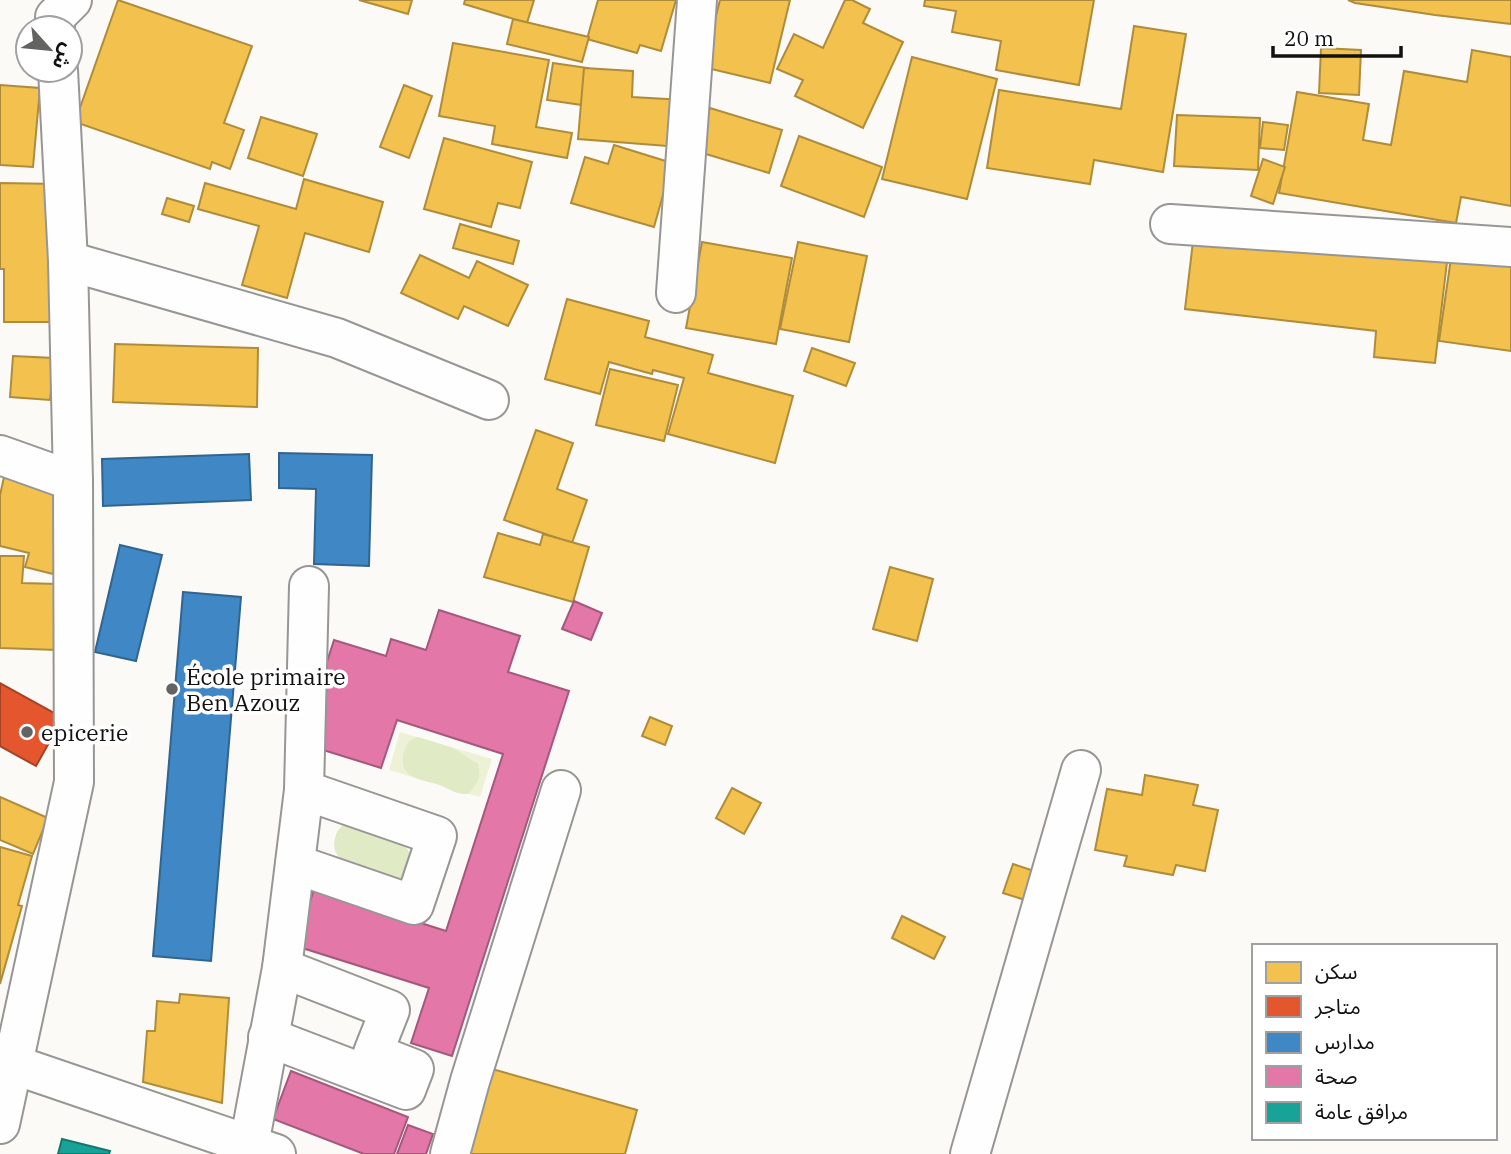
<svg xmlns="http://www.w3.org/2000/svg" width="1511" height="1154" font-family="'IBM Plex Serif','Noto Sans Arabic',serif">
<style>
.green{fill:#edf2d6}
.forest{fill:#e0eac4}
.homes{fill:#f2c14e;stroke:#ae8c3c;stroke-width:2}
.shops{fill:#e4572e;stroke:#a54225;stroke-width:2}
.schools{fill:#3f88c5;stroke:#31648f;stroke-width:2}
.health{fill:#e377a8;stroke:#a4587b;stroke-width:2}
.public{fill:#17a398;stroke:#157770;stroke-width:2}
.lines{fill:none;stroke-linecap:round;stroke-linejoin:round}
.minor-casing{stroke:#979695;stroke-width:42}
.minor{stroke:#fffefe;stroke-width:38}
.poi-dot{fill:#636362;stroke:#fff;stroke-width:2.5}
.labels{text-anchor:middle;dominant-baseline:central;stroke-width:7;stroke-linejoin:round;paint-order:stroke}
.poi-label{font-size:23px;fill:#111;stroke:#fff;text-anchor:start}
</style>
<rect width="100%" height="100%" fill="#fcfaf7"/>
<path class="green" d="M 400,732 L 492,759 L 480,797 L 389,770 Z"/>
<g class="forest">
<path d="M 418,737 L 453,748 L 478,764 C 482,778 477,784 468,794 C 455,795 449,788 437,784 C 420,780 397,777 404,752 C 406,744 410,739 418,737 Z"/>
<path d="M 349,822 L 404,845 C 416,857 409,869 399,880 C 378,874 327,869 335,838 C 337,830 341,825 349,822 Z"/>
</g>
<g class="homes">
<path d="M 118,0 L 252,46 L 224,123 L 244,130 L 230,169 L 212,162 L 210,169 L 75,122 Z"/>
<path d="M 359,0 L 412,0 L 408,14 Z"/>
<path d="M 465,0 L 534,0 L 527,23 L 464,4 Z"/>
<path d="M 598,0 L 676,0 L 661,51 L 640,45 L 637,53 L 587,39 Z"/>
<path d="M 720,0 L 790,0 L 770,83 L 703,67 Z"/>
<path d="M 845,0 L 852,0 L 870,9 L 863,23 L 903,42 L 863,128 L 795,96 L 803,80 L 777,69 L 794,34 L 823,48 Z"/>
<path d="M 925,0 L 1094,0 L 1079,85 L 996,70 L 1001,41 L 952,32 L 956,11 L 924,6 Z"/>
<path d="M 1348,0 L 1511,0 L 1511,24 L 1435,15 L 1355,3 Z"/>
<path d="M 513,19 L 589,37 L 582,62 L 507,44 Z"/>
<path d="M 1134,26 L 1186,34 L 1163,172 L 1094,160 L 1090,184 L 987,168 L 999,90 L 1121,109 Z"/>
<path d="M 453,43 L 549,60 L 536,127 L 572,133 L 567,158 L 492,144 L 495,126 L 439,116 Z"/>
<path d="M 1321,48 L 1361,50 L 1359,95 L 1319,93 Z"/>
<path d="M 1472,50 L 1511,57 L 1511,206 L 1461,197 L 1456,223 L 1279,193 L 1297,92 L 1369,104 L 1363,140 L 1391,145 L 1404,71 L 1467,82 Z"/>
<path d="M 912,57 L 997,79 L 967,199 L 882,179 Z"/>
<path d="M 553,63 L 588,68 L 582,105 L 547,100 Z"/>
<path d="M 584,68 L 633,71 L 632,97 L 684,100 L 680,147 L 578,139 Z"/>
<path d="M 0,85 L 40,88 L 33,167 L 0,165 Z"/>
<path d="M 404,85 L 432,96 L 409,158 L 380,147 Z"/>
<path d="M 710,108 L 782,130 L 769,173 L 696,151 Z"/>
<path d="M 1177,115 L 1260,118 L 1258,170 L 1174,166 Z"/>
<path d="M 261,117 L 317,134 L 303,176 L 248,158 Z"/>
<path d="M 1263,122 L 1288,125 L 1284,150 L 1260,148 Z"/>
<path d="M 799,136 L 882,167 L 864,217 L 781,186 Z"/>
<path d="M 444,138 L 532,162 L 520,208 L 498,203 L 491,227 L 424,209 Z"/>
<path d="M 614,145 L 672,163 L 654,227 L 571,203 L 585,157 L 608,164 Z"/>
<path d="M 1263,159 L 1285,167 L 1273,204 L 1251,196 Z"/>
<path d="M 304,179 L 383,202 L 369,252 L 305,233 L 287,298 L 242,285 L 259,226 L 198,209 L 205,183 L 296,209 Z"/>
<path d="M 0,183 L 60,184 L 59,322 L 4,322 L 4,269 L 0,269 Z"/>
<path d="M 167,198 L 194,206 L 189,222 L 162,214 Z"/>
<path d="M 460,224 L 519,241 L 513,264 L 453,248 Z"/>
<path d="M 1194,233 L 1447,262 L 1435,363 L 1374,357 L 1376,331 L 1185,309 Z"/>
<path d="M 702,242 L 792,258 L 776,344 L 686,328 Z"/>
<path d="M 798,242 L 867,256 L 849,342 L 780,329 Z"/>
<path d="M 420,255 L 469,278 L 477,261 L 528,285 L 508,326 L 464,306 L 458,319 L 401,293 Z"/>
<path d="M 1451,258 L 1511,262 L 1511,351 L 1439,341 Z"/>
<path d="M 567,299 L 649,321 L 645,337 L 713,355 L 708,373 L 793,396 L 775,463 L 668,434 L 684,378 L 653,370 L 652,374 L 609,362 L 600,394 L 545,379 Z"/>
<path d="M 115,344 L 258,348 L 257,407 L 113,402 Z"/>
<path d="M 812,348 L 855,363 L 846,386 L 804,371 Z"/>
<path d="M 13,356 L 54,358 L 50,400 L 10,397 Z"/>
<path d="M 610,369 L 678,385 L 664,441 L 596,425 Z"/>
<path d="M 536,430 L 573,443 L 557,489 L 587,500 L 572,543 L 504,520 Z"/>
<path d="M 4,477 L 72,492 L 53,574 L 25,567 L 29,553 L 0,546 L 0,495 Z"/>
<path d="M 498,533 L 540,545 L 543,534 L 589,547 L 573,602 L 484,577 Z"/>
<path d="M 0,556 L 24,556 L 22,583 L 58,584 L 57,650 L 0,648 Z"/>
<path d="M 890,567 L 933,579 L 917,641 L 873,629 Z"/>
<path d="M 650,717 L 672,726 L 665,745 L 642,736 Z"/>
<path d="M 1145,775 L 1198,785 L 1193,805 L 1218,810 L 1205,871 L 1176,865 L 1173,875 L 1124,866 L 1127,856 L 1095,850 L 1107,789 L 1142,795 Z"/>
<path d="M 732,788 L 761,803 L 744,834 L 716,818 Z"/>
<path d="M 0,797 L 48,818 L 33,854 L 0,840 Z"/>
<path d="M 0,847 L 32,856 L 18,905 L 22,906 L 0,984 Z"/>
<path d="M 1013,864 L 1037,872 L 1028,901 L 1003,893 Z"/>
<path d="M 902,916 L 945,937 L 934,959 L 892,938 Z"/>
<path d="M 180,994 L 229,998 L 222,1103 L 143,1082 L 147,1031 L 155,1031 L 157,1001 L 179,1003 Z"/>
<path d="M 485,1067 L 637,1110 L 625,1154 L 473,1154 L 461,1151 Z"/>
</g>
<path class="shops" d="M 0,683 L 63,718 L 36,766 L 0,746 Z"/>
<g class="schools">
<path d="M 279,453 L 372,455 L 369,566 L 314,564 L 316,489 L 279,488 Z"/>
<path d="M 249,454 L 251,500 L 103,506 L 102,459 Z"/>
<path d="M 120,545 L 162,555 L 136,661 L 95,652 Z"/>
<path d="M 183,592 L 241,597 L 211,961 L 153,956 Z"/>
</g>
<g class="health">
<path d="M 574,601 L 602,613 L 591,640 L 562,629 Z"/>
<path d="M 439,610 L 520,636 L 508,672 L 569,691 L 452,1056 L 411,1043 L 429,988 L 296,946 L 314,889 L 446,931 L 503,754 L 397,720 L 381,768 L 301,743 L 334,640 L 386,656 L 391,639 L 426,650 Z"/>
<path d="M 291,1071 L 408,1117 L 394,1154 L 364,1154 L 273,1119 Z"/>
<path d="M 408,1125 L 433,1134 L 426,1154 L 397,1154 Z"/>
</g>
<path class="public" d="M 62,1139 L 110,1151 L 109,1154 L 58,1154 Z"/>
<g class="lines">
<g class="minor-casing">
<g id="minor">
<path d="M 55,28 L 55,17 L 72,0"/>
<path d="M 1170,224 L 1511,247"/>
<path d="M 68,261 L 337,338 L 489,400"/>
<path d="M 676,293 L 697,0"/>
<path d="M 0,455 L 73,481"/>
<path d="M 295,864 L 414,905 L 437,836 L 304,790"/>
<path d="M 268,1037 L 406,1090 L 414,1069 L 373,1053 L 390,1010 L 282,968"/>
<path d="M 0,1060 L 276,1154"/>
<path d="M 0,1124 L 74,782 L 73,481 L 68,261 L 58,70"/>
<path d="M 249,1145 L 282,968 L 304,790 L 309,586"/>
<path d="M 450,1154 L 470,1081 L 561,790"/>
<path d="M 970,1154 L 1081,770"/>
</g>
</g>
<use href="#minor" class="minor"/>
</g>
<g class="poi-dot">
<circle cx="172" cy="689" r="7"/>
<circle cx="27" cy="732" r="7"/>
</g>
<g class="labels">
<g class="poi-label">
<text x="186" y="676">École primaire<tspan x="186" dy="26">Ben Azouz</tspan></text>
<text x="41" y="732">epicerie</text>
</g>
</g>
<rect x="1252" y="944" width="245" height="196" fill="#ffffff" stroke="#a0a0a0" stroke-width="2"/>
<rect x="1266" y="962" width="35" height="21" fill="#f2c14e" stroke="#a0a0a0" stroke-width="2"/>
<text x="1315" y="979" font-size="21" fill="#111111">سكن</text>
<rect x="1266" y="996" width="35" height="21" fill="#e4572e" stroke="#a0a0a0" stroke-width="2"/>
<text x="1315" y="1014" font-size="21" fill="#111111">متاجر</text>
<rect x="1266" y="1032" width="35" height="21" fill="#3f88c5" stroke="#a0a0a0" stroke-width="2"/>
<text x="1315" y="1049" font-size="21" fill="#111111">مدارس</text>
<rect x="1266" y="1066" width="35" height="21" fill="#e377a8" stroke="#a0a0a0" stroke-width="2"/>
<text x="1315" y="1084" font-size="21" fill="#111111">صحة</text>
<rect x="1266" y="1102" width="35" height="21" fill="#17a398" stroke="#a0a0a0" stroke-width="2"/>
<text x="1315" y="1119" font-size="21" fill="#111111">مرافق عامة</text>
<g transform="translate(49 49) rotate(117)"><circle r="33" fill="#ffffff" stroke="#a0a0a0" stroke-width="2"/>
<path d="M0-5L12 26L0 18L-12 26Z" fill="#636362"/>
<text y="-10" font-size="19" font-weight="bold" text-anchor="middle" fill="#111111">ش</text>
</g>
<path d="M1273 46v10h128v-10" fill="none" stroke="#111111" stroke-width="3.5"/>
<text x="1284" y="46" font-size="21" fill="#111111" stroke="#ffffff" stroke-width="5" paint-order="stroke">20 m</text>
</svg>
